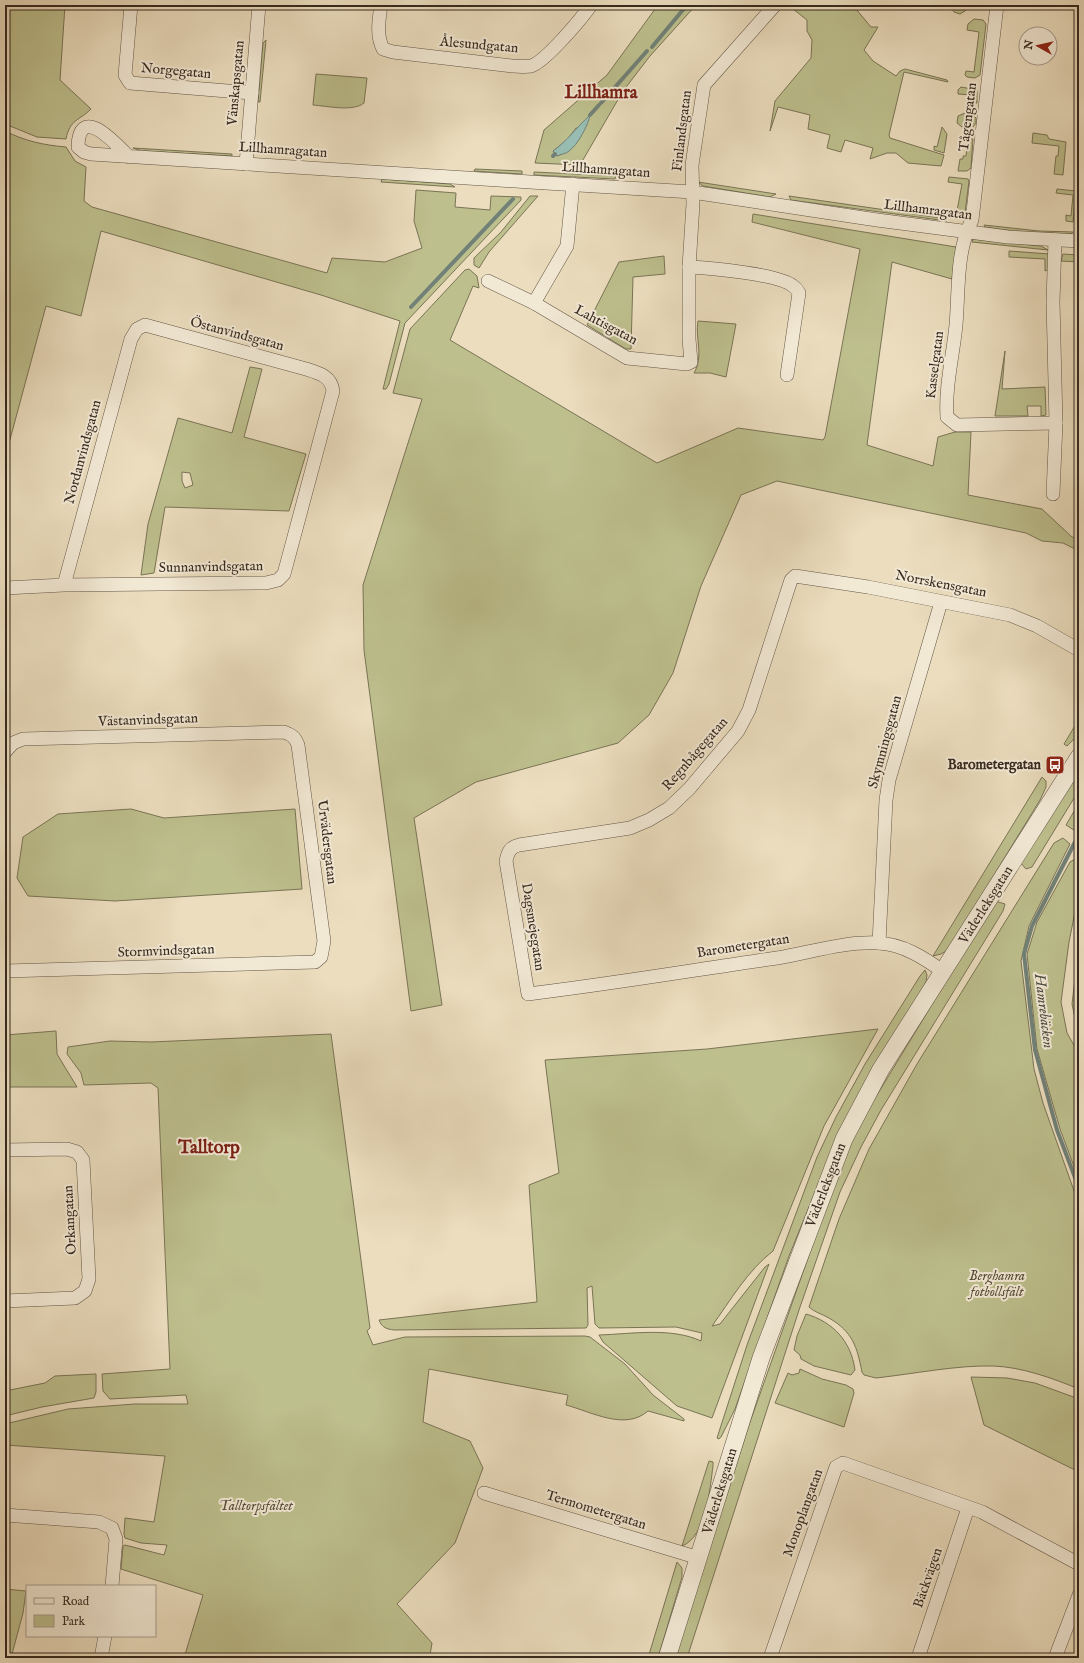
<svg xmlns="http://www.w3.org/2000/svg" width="1084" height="1663" font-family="'IM FELL English',serif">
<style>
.green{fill:#bdbf8d;stroke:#7a7456;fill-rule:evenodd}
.water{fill:#98bcb1;stroke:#718177}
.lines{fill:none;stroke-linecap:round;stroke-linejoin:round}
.stream{stroke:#718177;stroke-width:4}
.minor-casing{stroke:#635647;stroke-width:14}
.tertiary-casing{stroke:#635647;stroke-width:18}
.minor{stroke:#f2e9d5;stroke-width:13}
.tertiary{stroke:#f2e9d5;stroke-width:17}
.labels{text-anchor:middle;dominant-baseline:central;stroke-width:4;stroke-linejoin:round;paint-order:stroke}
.street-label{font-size:14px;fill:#36291f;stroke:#f2e9d5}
.poi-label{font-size:14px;font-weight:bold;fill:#36291f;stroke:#f2e9d5;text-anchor:end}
.park-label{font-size:14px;font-style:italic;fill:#584e3a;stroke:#f2e9d5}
.water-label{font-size:15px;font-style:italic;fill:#4e4e44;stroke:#f2e9d5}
.district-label{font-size:18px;font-weight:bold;fill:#7a1f14;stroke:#f2e9d5}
</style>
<rect width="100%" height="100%" fill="#ebddbe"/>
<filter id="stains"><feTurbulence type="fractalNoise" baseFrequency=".005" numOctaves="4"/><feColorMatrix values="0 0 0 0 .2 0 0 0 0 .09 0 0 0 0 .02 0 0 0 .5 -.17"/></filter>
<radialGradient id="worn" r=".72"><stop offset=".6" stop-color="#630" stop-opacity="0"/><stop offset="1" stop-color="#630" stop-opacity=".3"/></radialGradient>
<g class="green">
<path d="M 5,5 L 65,5 L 60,80 L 91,109 C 79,121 70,119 66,139 L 37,137 L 5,124 Z"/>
<path d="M 658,5 L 696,5 L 650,56 L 623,91 L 580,165 L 535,163 L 544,130 L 607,75 ZM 576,128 L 584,129 C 577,144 573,150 557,156 L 553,151 L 567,140 Z"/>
<path d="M 788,5 L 855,5 L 856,9 L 871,27 L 878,27 L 864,50 L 873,61 L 896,76 L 900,71 L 905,69 L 947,80 L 948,82 L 904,72 L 889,135 L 890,138 L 944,155 L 941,166 L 908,163 L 896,153 L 887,153 L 870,159 L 873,148 L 845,140 L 841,152 L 827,148 L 830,135 L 808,129 L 810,115 L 778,107 L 770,131 L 775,101 L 811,58 L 812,40 L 807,31 L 807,20 Z"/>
<path d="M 950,5 L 968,5 L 965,11 L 960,14 L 954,12 Z"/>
<path d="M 974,19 L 983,20 L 986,24 L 980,75 L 975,78 L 967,77 L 965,75 L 966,71 L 974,72 L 979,32 L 967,30 L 968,24 Z"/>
<path d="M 266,40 L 260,102 L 258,102 L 263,43 Z"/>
<path d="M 316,74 L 367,78 L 364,103 C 353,112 327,106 313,105 Z"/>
<path d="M 961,87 L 977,90 L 977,103 L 970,103 L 971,95 L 958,94 L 958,90 Z"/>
<path d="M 965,113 L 973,115 L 976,118 L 976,123 L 973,127 L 962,127 L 957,123 L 958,116 Z"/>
<path d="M 942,127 L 947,134 L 944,153 L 934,150 L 934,146 L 937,147 Z"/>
<path d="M 5,131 C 25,141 43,145 66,147 L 75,161 L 86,167 L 84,201 L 92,207 L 327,273 L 332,258 L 385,262 L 422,248 L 414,221 L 416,190 L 456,193 L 455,207 L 490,210 L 491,196 L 521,197 L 521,200 L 405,323 L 389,384 L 386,389 L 383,389 L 400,321 L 321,295 L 101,231 L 81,316 L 46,306 L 5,458 Z"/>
<path d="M 1033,133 L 1047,135 L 1049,139 L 1066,142 L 1063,175 L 1054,174 L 1056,156 L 1058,156 L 1059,146 L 1032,143 Z"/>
<path d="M 968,139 L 973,139 L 971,168 L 967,171 L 958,171 L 960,159 L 963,159 L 963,156 L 966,156 Z"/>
<path d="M 133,148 L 232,154 L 232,156 L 142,151 Z"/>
<path d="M 475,169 L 522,171 L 522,174 L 474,171 Z"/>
<path d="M 534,172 L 616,176 L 615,179 L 534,175 Z"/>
<path d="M 949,177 L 968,179 L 969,181 L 965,213 L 957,211 L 962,184 L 948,182 Z"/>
<path d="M 382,179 L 450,184 L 455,187 L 381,182 Z"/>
<path d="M 698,182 L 776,194 L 770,197 L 703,186 Z"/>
<path d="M 1057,189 L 1076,191 L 1073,222 L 1066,221 L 1066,215 L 1071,216 L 1073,195 L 1056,193 Z"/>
<path d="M 530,196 L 538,196 L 489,252 L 479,268 L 474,265 L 474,258 L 501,232 Z"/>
<path d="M 789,196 L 941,218 L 947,221 L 791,200 Z"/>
<path d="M 753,214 L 956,247 L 952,279 L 892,262 L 867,445 L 933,466 L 938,437 L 955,432 L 971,432 L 968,495 L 1042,509 L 1072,537 L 1079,539 L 1079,551 L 1063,543 L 1042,541 L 1026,533 L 777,481 L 741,495 L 701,586 L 673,673 L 649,715 L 618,743 L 476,782 L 414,818 L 442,1005 L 411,1011 L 364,650 L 363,585 L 422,399 L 393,393 L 410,329 L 465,270 L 469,269 L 477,276 L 479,288 L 473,286 L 450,340 L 657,463 L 738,428 L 823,440 L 825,437 L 860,249 L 752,222 Z"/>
<path d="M 984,225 L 1039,231 L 1073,232 L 1071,234 C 1043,233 1014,232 985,227 Z"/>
<path d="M 973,239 L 1041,246 L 1048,250 L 972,242 Z"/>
<path d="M 1009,251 L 1050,254 L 1049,269 L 1045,271 L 1045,259 L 1009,257 Z"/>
<path d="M 1063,254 L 1079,255 L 1079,262 L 1061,261 Z"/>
<path d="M 664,256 L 665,274 L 633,277 L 631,349 L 626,349 L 587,325 L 619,262 Z"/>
<path d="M 698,321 L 736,324 L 726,377 L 710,373 L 694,373 C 704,356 695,339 698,321 Z"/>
<path d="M 1005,351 L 1002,389 L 1045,387 L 1046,415 L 1041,416 L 1041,406 L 1027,406 L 1028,416 L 995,416 Z"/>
<path d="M 250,367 L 262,369 L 244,437 L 306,454 L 289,511 L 165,507 L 154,573 L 141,575 L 148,524 L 178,418 L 232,433 ZM 182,472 L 190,473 L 193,485 L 185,488 L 182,481 Z"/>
<path d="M 1079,719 L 1079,734 L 1067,746 L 1064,744 Z"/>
<path d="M 1079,771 L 1079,790 L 1032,867 L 1026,869 L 1020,862 Z"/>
<path d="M 1042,777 L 1046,781 L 1046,787 L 1040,800 L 948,950 L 941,954 L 933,956 Z"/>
<path d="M 1079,803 L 1079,829 L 1077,832 L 1066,825 Z"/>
<path d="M 131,809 L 164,818 L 295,809 L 302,889 L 115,901 L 28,896 L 17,878 L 23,837 L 58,814 Z"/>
<path d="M 1063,838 L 1070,844 L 1029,926 L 1021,961 L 1034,1069 L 1043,1103 L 1079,1205 L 1079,1389 C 1052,1378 1022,1367 993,1366 C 957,1365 913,1374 876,1378 L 864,1375 L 862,1372 C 857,1347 853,1332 829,1318 C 822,1314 814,1312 809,1307 L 839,1219 L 869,1149 L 917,1064 L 1054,843 Z"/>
<path d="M 1075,859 L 1079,859 L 1079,892 L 1069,942 L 1061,1002 L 1067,1033 L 1079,1054 L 1079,1180 L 1060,1129 L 1037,1049 L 1027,954 L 1037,922 L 1070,862 Z"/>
<path d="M 995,901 L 1005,904 L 1003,911 L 881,1110 L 861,1147 L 840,1192 L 799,1310 L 687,1658 L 675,1658 L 749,1425 L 842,1162 L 863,1118 Z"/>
<path d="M 1079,945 L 1079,1037 L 1072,1004 Z"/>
<path d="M 925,970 L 927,975 L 926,982 L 841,1128 L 789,1256 L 735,1409 L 721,1437 L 719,1439 L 717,1438 L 747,1345 L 817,1157 L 836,1117 L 865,1064 L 920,976 Z"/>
<path d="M 878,1029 L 824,1126 L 773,1251 C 748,1270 730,1301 712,1326 L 720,1324 L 765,1267 L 769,1264 L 712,1418 L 677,1406 L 603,1342 L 599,1335 C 631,1334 671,1327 701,1341 L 702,1333 L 676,1327 L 599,1328 L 595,1324 L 592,1286 L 587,1288 L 588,1325 L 586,1328 L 394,1330 C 387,1329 382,1328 379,1320 L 537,1302 L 529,1185 L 559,1173 L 545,1060 L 707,1049 Z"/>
<path d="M 56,1031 L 57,1054 L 77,1087 L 5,1087 L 5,1035 Z"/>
<path d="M 331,1034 L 370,1328 L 367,1331 L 373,1345 L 405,1337 L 585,1336 L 590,1337 L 625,1364 L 653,1395 L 684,1419 L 684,1421 L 648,1411 C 625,1431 592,1412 566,1405 L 568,1395 L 429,1369 L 423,1422 L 470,1441 L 483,1468 L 455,1543 L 397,1604 L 432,1643 L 430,1655 L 424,1658 L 184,1658 L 203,1595 L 121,1569 L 123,1546 L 125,1545 L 164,1555 L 167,1545 L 141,1543 L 125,1538 L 124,1534 L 125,1518 L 154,1522 L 165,1456 L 5,1445 L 5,1424 L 68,1409 L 135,1404 L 188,1404 L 186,1395 L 110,1399 L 103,1391 L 102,1374 L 170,1369 L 158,1088 L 151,1083 L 84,1085 L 81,1073 L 67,1054 L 68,1047 L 110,1041 L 151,1042 Z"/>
<path d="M 806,1314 C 833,1322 851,1341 855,1370 L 851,1375 L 814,1366 L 801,1359 L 800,1355 L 794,1350 L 797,1336 Z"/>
<path d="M 800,1369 L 822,1379 L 846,1385 L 853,1389 L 854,1393 L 844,1427 L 775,1403 L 788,1373 L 792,1375 L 799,1373 Z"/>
<path d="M 96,1374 L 96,1392 L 94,1398 L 42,1407 L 5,1416 L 5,1391 L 45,1383 L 55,1376 Z"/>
<path d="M 971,1377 L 1007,1378 L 1035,1383 L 1079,1399 L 1079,1472 L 984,1425 Z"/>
<path d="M 709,1461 L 713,1462 L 713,1466 C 710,1488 706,1537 682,1546 Z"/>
<path d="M 677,1562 L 682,1568 L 682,1577 L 658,1658 L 648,1658 Z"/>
<path d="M 5,1589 L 26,1591 L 23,1613 L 11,1658 L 5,1658 Z"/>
</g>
<path class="water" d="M 590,115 C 589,124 577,146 569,151 C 566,154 561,154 557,156 L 553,151 C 567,141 577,127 590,115 Z"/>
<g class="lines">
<g class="stream">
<path d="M 652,47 L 687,5"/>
<path d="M 601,103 L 647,51"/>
<path d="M 590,115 L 599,105"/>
<path d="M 553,156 L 555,154"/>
<path d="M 411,307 L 513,199"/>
<path d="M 1075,842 L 1032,926 L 1024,954 L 1035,1050 L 1057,1130 L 1079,1188"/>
</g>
<g class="minor-casing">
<g id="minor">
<path d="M 131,5 L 125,75 L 130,83 L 252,93"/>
<path d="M 381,5 C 379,20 376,35 383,49 L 393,52 L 512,66 C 518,66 525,67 531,66 C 545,62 582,18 591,5"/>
<path d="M 775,5 L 704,85 L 692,165 L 693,204 L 689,267 C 709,268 779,274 793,286 C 796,288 798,291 799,293 L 787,375"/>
<path d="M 997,5 L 972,220 C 956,251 959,290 956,325 C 953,356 945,386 947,417 L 957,425 L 1056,423"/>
<path d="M 129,157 C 116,144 79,102 78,147 L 84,152 L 91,154 L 530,182 L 692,192 L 877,220 L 1008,237 L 1079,241"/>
<path d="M 246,164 L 259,5"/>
<path d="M 488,281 L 534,303 L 627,358 L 687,364 L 691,362 L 689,339 L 689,267"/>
<path d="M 534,303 L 567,246 L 573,184"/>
<path d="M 1053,494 L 1056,423 L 1053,302 L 1055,240"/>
<path d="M 5,588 L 64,585 L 266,583 L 278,580 L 284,574 L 333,391 C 331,376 319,373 306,369 L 145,325 L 137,329 L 131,339 L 64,585"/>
<path d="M 5,752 L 13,743 L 23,739 L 284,732 C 292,735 295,737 298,745 L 324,941 L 321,957 L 315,962 L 5,971"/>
<path d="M 879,943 L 886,800 L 889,780 L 941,602"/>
<path d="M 944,972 C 924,958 903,944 878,943 C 846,941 808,953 777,958 C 694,970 611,984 528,994 L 506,861 C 508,852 510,847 519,845 L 630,828 L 649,820 L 669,808 L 689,789 L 738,731 L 749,710 L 791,580 L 795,576 L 868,587 L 1010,615 L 1037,626 L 1079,650"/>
<path d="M 5,1150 L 67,1149 L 77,1152 L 83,1160 L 89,1279 L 85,1291 L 75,1298 L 5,1301"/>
<path d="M 484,1493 L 699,1558"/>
<path d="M 5,1515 L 99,1522 L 112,1528 L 116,1539 L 112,1586"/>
<path d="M 101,1658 L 105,1636"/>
<path d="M 770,1658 L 836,1467 L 843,1463 L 982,1512 L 1079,1564"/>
<path d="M 918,1658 L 968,1508"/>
<path d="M 1055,1658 L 1079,1595"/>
</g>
</g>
<g class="tertiary-casing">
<path id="tertiary" d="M 667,1658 L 761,1358 L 844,1139 L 881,1069 L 1079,757"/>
</g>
<use href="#minor" class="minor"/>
<use href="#tertiary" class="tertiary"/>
</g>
<defs>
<g id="bus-square" transform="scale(1)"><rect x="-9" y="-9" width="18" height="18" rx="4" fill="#8f2418" stroke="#f2e9d5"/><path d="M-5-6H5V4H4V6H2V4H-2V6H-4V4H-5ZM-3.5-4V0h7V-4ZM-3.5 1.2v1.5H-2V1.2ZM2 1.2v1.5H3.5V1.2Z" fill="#fff"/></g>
</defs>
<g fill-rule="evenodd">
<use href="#bus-square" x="1055" y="765"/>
</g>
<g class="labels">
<g class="street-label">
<text transform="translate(479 45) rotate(5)">Ålesundgatan</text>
<text transform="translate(176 71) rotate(5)">Norgegatan</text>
<text transform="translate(236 83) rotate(-85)">Vänskapsgatan</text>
<text transform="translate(968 117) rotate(-83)">Tågengatan</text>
<text transform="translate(682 131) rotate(-83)">Finlandsgatan</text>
<text transform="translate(283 150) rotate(4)">Lillhamragatan</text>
<text transform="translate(606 170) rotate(4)">Lillhamragatan</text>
<text transform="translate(928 210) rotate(7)">Lillhamragatan</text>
<text transform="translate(606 325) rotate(28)">Lahtisgatan</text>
<text transform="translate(237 334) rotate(15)">Östanvindsgatan</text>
<text transform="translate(935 365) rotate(-83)">Kasselgatan</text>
<text transform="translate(83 452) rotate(-75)">Nordanvindsgatan</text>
<text transform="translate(211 567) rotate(-1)">Sunnanvindsgatan</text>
<text transform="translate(941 584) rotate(11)">Norrskensgatan</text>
<text transform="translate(148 720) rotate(-2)">Västanvindsgatan</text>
<text transform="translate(885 742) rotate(-75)">Skymningsgatan</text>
<text transform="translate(695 754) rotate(-49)">Regnbågegatan</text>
<text transform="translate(327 842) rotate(83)">Urvädersgatan</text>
<text transform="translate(986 905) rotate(-58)">Väderleksgatan</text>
<text transform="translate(533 927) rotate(81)">Dagsmejegatan</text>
<text transform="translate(743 946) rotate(-9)">Barometergatan</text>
<text transform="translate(166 951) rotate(-2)">Stormvindsgatan</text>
<text transform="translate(826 1185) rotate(-69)">Väderleksgatan</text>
<text transform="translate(70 1220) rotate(-93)">Orkangatan</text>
<text transform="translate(720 1491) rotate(-73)">Väderleksgatan</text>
<text transform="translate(596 1510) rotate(17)">Termometergatan</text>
<text transform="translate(803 1513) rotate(-70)">Monoplangatan</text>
<text transform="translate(928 1578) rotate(-71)">Bäckvägen</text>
</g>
<g class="poi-label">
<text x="1041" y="765">Barometergatan</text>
</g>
<g class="park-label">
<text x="997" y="1276">Berghamra<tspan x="997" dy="16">fotbollsfält</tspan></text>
<text x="256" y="1506">Talltorpsfältet</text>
</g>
<g class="water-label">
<text transform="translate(1044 1011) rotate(83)">Hamrebäcken</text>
</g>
<g class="district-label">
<text x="601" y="93">Lillhamra</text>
<text x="209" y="1148">Talltorp</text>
</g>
</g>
<rect width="1084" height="1663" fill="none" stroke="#ebddbe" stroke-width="20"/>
<rect x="6" y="6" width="1072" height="1651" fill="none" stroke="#36291f" stroke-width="2"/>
<rect x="10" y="10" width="1064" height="1643" fill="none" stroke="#36291f"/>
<rect x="26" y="1585" width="130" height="52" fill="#f2e9d5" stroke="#a79c8c"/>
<rect x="34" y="1598" width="20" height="6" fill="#f2e9d5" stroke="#a79c8c"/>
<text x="62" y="1605" font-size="12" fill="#36291f">Road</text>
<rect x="34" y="1615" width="20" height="12" fill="#bdbf8d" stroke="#a79c8c"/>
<text x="62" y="1625" font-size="12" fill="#36291f">Park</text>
<g transform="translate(1038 46) rotate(278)"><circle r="19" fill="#f2e9d5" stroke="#a79c8c"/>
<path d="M0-3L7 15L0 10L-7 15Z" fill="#8f2418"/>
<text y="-6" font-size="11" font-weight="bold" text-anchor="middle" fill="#36291f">N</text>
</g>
<rect width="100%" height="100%" filter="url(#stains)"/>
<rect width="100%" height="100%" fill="url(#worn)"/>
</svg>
